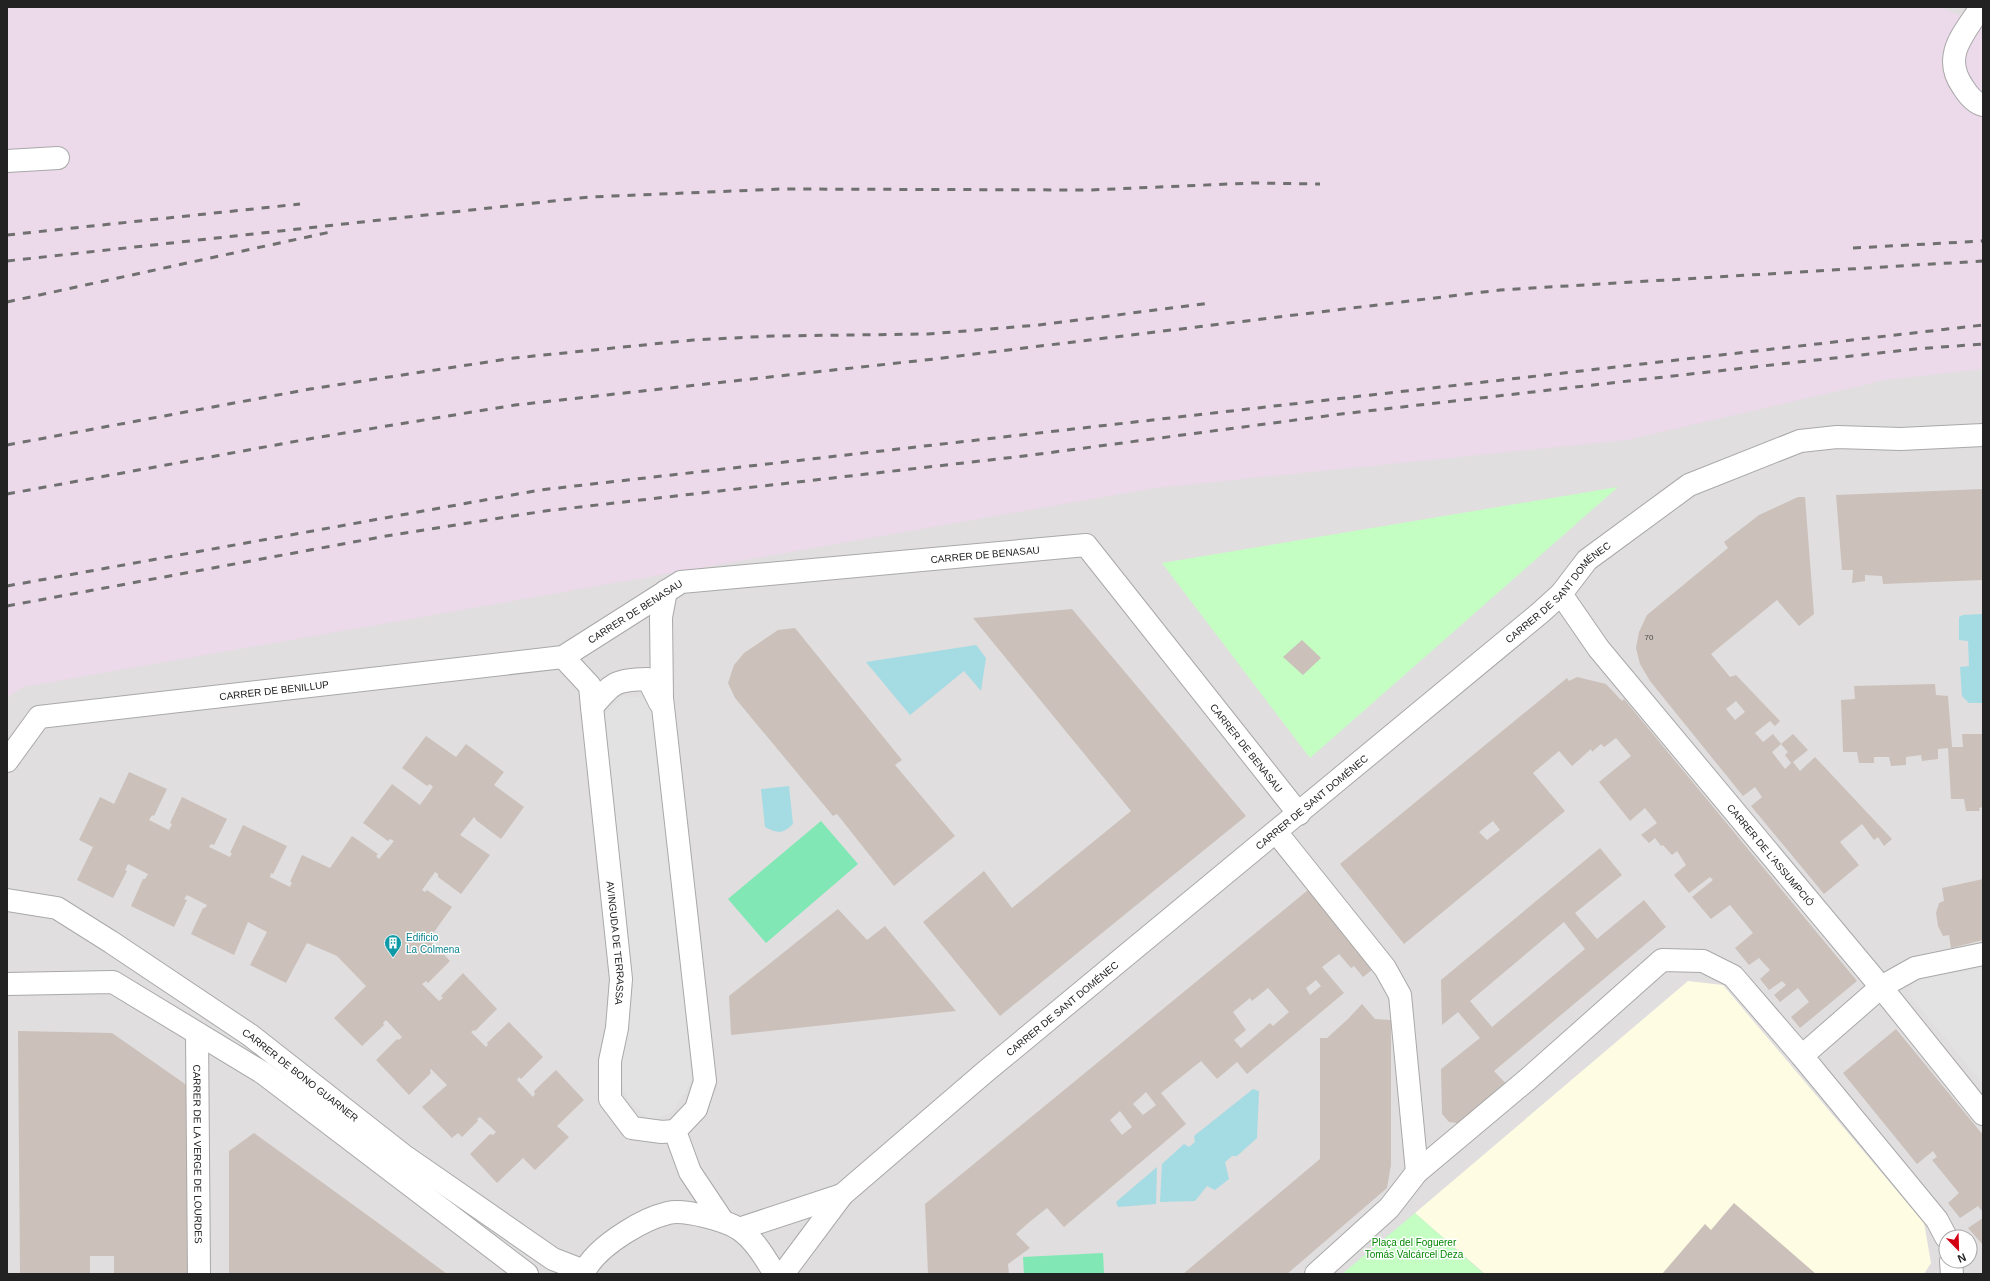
<svg xmlns="http://www.w3.org/2000/svg" width="1990" height="1281" font-family="Arial,sans-serif">
<style>
.residential{fill:#e0dedf;fill-rule:evenodd}
.industrial{fill:#ecd9ea}
.education{fill:#fffce4}
.park{fill:#c4fec3}
.pitch{fill:#80e7b5}
.parking{fill:#e2e2e2}
.water{fill:#a5dbe3}
.building{fill:#cbc0ba;fill-rule:evenodd}
.lines{fill:none;stroke-linecap:round;stroke-linejoin:round}
.minor-casing{stroke:#a9a9a9;stroke-width:24}
.minor{stroke:#fff;stroke-width:22}
.rail{stroke:#707070;stroke-width:3;stroke-dasharray:8 8;stroke-linecap:butt}
.labels{text-anchor:middle;dominant-baseline:central;stroke-width:3;stroke-linejoin:round;paint-order:stroke}
.number-label{font-size:8px;fill:#4c4a48}
.street-label{font-size:10px;fill:#222;stroke:#fff}
.culture-label{font-size:10px;fill:#0d838f;stroke:#fff;text-anchor:start}
.park-label{font-size:10px;fill:#048803;stroke:#fff}
</style>
<rect width="100%" height="100%" fill="#f2eee8"/>
<path class="residential" d="M 7,7 L 1983,7 L 1983,1274 L 7,1274 ZM 1946,1237 L 1970,1237 L 1970,1261 L 1946,1261 Z"/>
<path class="industrial" d="M 7,7 L 1941,7 L 1983,25 L 1983,369 L 1885,380 L 1627,440 L 1155,488 L 23,687 L 7,698 Z"/>
<path class="education" d="M 1688,981 L 1723,985 L 1924,1223 L 1931,1263 L 1924,1274 L 1485,1274 L 1415,1213 Z"/>
<g class="park">
<path d="M 1618,487 L 1310,758 L 1162,563 Z"/>
<path d="M 1415,1213 L 1484,1274 L 1342,1274 Z"/>
</g>
<g class="pitch">
<path d="M 821,821 L 858,864 L 766,943 L 728,899 Z"/>
<path d="M 1103,1253 L 1104,1274 L 1024,1274 L 1023,1257 Z"/>
</g>
<g class="parking">
<path d="M 622,696 L 647,698 L 655,713 L 692,1081 L 673,1112 L 650,1120 L 629,1102 L 620,1078 L 633,989 L 605,714 Z"/>
<path d="M 1983,968 L 1983,1084 L 1908,994 L 1916,980 Z"/>
</g>
<g class="water">
<path d="M 1983,614 L 1983,703 L 1969,703 L 1962,696 L 1960,667 L 1969,666 L 1968,641 L 1959,640 L 1959,617 L 1963,615 Z"/>
<path d="M 976,645 L 986,658 L 981,691 L 964,671 L 910,715 L 866,662 Z"/>
<path d="M 789,786 L 793,824 C 782,834 779,834 765,827 L 761,789 Z"/>
<path d="M 1253,1089 L 1259,1091 L 1257,1138 L 1237,1156 L 1232,1156 L 1225,1162 L 1229,1179 L 1215,1190 L 1207,1186 L 1195,1201 L 1160,1202 L 1162,1164 L 1184,1144 L 1189,1147 L 1195,1142 L 1194,1136 Z"/>
<path d="M 1157,1167 L 1156,1204 L 1118,1207 L 1116,1202 Z"/>
</g>
<g class="building">
<path d="M 1983,489 L 1983,580 L 1883,584 L 1882,576 L 1865,575 L 1865,581 L 1852,583 L 1853,570 L 1842,570 L 1836,495 Z"/>
<path d="M 1798,497 L 1805,497 L 1814,614 L 1799,626 L 1777,600 L 1711,654 L 1730,677 L 1736,675 L 1780,721 L 1775,726 L 1770,721 L 1755,733 L 1763,742 L 1773,734 L 1781,744 L 1772,752 L 1785,769 L 1791,763 L 1785,755 L 1788,752 L 1781,744 L 1793,734 L 1808,750 L 1793,762 L 1800,771 L 1815,757 L 1892,839 L 1884,846 L 1878,837 L 1874,840 L 1862,824 L 1840,842 L 1859,865 L 1824,894 L 1751,806 L 1762,797 L 1755,787 L 1743,796 L 1650,681 L 1640,664 L 1636,648 L 1639,632 L 1647,615 L 1728,548 L 1724,542 L 1759,515 ZM 1736,701 L 1745,712 L 1735,720 L 1726,709 Z"/>
<path d="M 1072,609 L 1246,816 L 1000,1016 L 923,922 L 984,871 L 1012,908 L 1131,811 L 973,618 Z"/>
<path d="M 795,628 L 902,760 L 895,765 L 955,836 L 894,886 L 837,814 L 833,816 L 735,698 L 728,683 L 734,665 L 744,653 L 778,630 Z"/>
<path d="M 1302,640 L 1321,658 L 1303,675 L 1283,657 Z"/>
<path d="M 1577,677 L 1606,684 L 1622,701 L 1624,699 L 1857,981 L 1800,1028 L 1791,1017 L 1809,1002 L 1798,988 L 1780,1002 L 1774,995 L 1786,985 L 1782,981 L 1769,990 L 1760,979 L 1770,970 L 1759,958 L 1749,965 L 1735,948 L 1753,933 L 1730,905 L 1711,919 L 1692,897 L 1713,880 L 1710,877 L 1689,893 L 1674,875 L 1686,865 L 1677,851 L 1672,855 L 1663,845 L 1661,846 L 1655,838 L 1649,843 L 1641,835 L 1657,823 L 1645,808 L 1630,821 L 1599,782 L 1631,756 L 1616,738 L 1604,747 L 1601,744 L 1592,752 L 1591,749 L 1572,766 L 1559,751 L 1533,773 L 1565,811 L 1404,944 L 1340,864 L 1567,678 L 1569,681 ZM 1493,821 L 1500,830 L 1487,840 L 1479,832 Z"/>
<path d="M 1935,684 L 1936,695 L 1948,696 L 1952,747 L 1963,747 L 1962,734 L 1983,734 L 1983,807 L 1979,808 L 1980,811 L 1966,811 L 1964,799 L 1951,799 L 1948,748 L 1938,749 L 1938,759 L 1922,761 L 1921,755 L 1906,757 L 1906,765 L 1891,766 L 1889,757 L 1874,757 L 1874,763 L 1859,763 L 1857,752 L 1843,752 L 1841,700 L 1855,699 L 1854,686 Z"/>
<path d="M 426,736 L 456,757 L 466,744 L 504,772 L 494,785 L 524,807 L 501,839 L 477,821 L 474,817 L 460,835 L 490,855 L 461,894 L 438,877 L 438,874 L 435,872 L 422,890 L 425,892 L 427,890 L 452,907 L 429,939 L 450,961 L 428,983 L 426,981 L 422,984 L 439,1001 L 443,998 L 441,996 L 463,973 L 497,1009 L 475,1031 L 474,1030 L 471,1032 L 486,1047 L 488,1045 L 487,1043 L 509,1022 L 543,1057 L 521,1079 L 519,1077 L 517,1080 L 533,1097 L 535,1094 L 534,1091 L 556,1070 L 584,1100 L 557,1126 L 569,1137 L 535,1170 L 523,1158 L 497,1183 L 470,1154 L 490,1134 L 493,1135 L 496,1132 L 480,1117 L 477,1119 L 478,1121 L 462,1137 L 458,1133 L 452,1138 L 422,1107 L 447,1085 L 431,1069 L 430,1071 L 431,1073 L 409,1095 L 376,1060 L 397,1039 L 399,1040 L 402,1037 L 386,1020 L 383,1023 L 384,1025 L 362,1046 L 334,1018 L 366,986 L 337,956 L 307,943 L 286,983 L 250,965 L 267,932 L 248,922 L 234,955 L 191,934 L 203,908 L 205,908 L 207,905 L 187,895 L 184,899 L 187,900 L 174,927 L 131,906 L 143,879 L 145,879 L 148,874 L 128,864 L 125,870 L 127,871 L 113,898 L 77,880 L 93,847 L 79,840 L 100,797 L 114,804 L 129,772 L 167,789 L 154,816 L 152,815 L 149,820 L 169,830 L 172,824 L 170,823 L 182,797 L 227,819 L 214,845 L 211,844 L 209,847 L 230,857 L 232,853 L 230,853 L 243,825 L 287,846 L 273,874 L 271,873 L 270,877 L 290,887 L 292,882 L 290,882 L 302,855 L 330,868 L 352,836 L 378,854 L 376,856 L 379,859 L 394,841 L 390,839 L 388,841 L 363,823 L 392,784 L 420,805 L 433,787 L 430,784 L 427,786 L 402,768 Z"/>
<path d="M 1600,848 L 1622,875 L 1575,913 L 1597,939 L 1644,900 L 1666,927 L 1494,1071 L 1511,1089 L 1464,1124 L 1449,1122 L 1442,1114 L 1441,1069 L 1480,1038 L 1458,1012 L 1442,1025 L 1441,980 ZM 1564,922 L 1585,949 L 1492,1027 L 1470,1001 Z"/>
<path d="M 1983,879 L 1983,940 L 1951,948 L 1949,935 L 1943,936 L 1938,926 L 1936,913 L 1939,903 L 1944,901 L 1942,888 Z"/>
<path d="M 1308,890 L 1372,970 L 1363,977 L 1354,966 L 1351,968 L 1339,954 L 1322,967 L 1344,993 L 1247,1074 L 1237,1062 L 1217,1079 L 1201,1061 L 1161,1093 L 1186,1124 L 1064,1227 L 1047,1208 L 1027,1224 L 1016,1234 L 1030,1248 L 1008,1264 L 1009,1274 L 928,1274 L 925,1204 ZM 1316,980 L 1321,986 L 1310,995 L 1306,988 ZM 1268,988 L 1289,1012 L 1273,1026 L 1270,1023 L 1241,1048 L 1234,1040 L 1246,1030 L 1233,1012 L 1250,998 L 1252,1001 ZM 1146,1092 L 1156,1105 L 1143,1115 L 1133,1104 ZM 1120,1111 L 1132,1127 L 1122,1135 L 1110,1120 Z"/>
<path d="M 838,909 L 867,940 L 885,926 L 956,1011 L 731,1035 L 729,996 Z"/>
<path d="M 1362,1004 L 1375,1019 L 1391,1020 L 1391,1165 L 1387,1188 L 1287,1274 L 1183,1274 L 1320,1159 L 1320,1038 L 1327,1038 L 1348,1019 Z"/>
<path d="M 1896,1029 L 1983,1135 L 1983,1212 L 1978,1206 L 1960,1218 L 1948,1203 L 1959,1193 L 1932,1160 L 1937,1157 L 1933,1151 L 1917,1164 L 1843,1073 Z"/>
<path d="M 18,1031 L 112,1033 L 188,1086 L 188,1274 L 114,1274 L 114,1256 L 90,1256 L 90,1274 L 20,1274 Z"/>
<path d="M 254,1133 L 381,1225 L 447,1274 L 229,1274 L 229,1151 Z"/>
<path d="M 1734,1203 L 1816,1274 L 1662,1274 L 1705,1224 L 1711,1230 Z"/>
<path d="M 1983,1218 L 1983,1245 L 1968,1228 Z"/>
</g>
<g class="lines">
<g class="minor-casing">
<g id="minor">
<path d="M 1981,7 C 1964,34 1941,56 1963,87 C 1968,95 1974,103 1983,105"/>
<path d="M 7,161 L 58,158"/>
<path d="M 666,591 L 661,617 L 662,698 L 705,1081 L 696,1109 L 675,1131 L 690,1172 L 722,1220"/>
<path id="s1" d="M 1561,594 L 1599,649 L 1881,987 L 1983,1114"/>
<path id="s2" d="M 563,657 L 590,686 L 592,707 L 621,979 L 617,1028 L 610,1061 L 610,1099 L 632,1128 L 662,1132 L 675,1131"/>
<path d="M 592,707 C 613,682 615,680 648,679 L 660,703"/>
<path id="s3" d="M 7,761 L 39,717 L 563,657 L 681,582 L 1086,545 L 1299,814"/>
<path d="M 1276,832 L 1385,968 L 1400,995 L 1417,1172"/>
<path id="s4" d="M 7,900 L 57,908 L 111,942 L 250,1035 L 403,1155 L 553,1259 L 584,1271"/>
<path d="M 7,984 L 113,982 L 263,1073 L 527,1274"/>
<path id="s5" d="M 197,1034 L 199,1274"/>
<path d="M 1802,1056 L 1881,987 L 1915,968 L 1983,954"/>
<path d="M 739,1229 L 842,1195"/>
<path d="M 1951,1261 L 1952,1274"/>
<path d="M 583,1274 C 591,1256 610,1242 626,1232 C 640,1223 652,1217 668,1213 C 684,1209 725,1220 739,1229 C 755,1240 765,1258 775,1274"/>
<path id="s6" d="M 783,1274 L 842,1195 L 985,1072 L 1540,613 L 1561,594 L 1587,560 L 1689,485 L 1800,441 L 1837,437 L 1901,439 L 1983,435"/>
<path d="M 1316,1274 L 1389,1208 L 1417,1172 L 1528,1079 L 1662,960 L 1703,961 L 1733,976 L 1802,1056 L 1937,1220 L 1946,1237"/>
</g>
</g>
<use href="#minor" class="minor"/>
<g class="rail">
<path d="M 7,235 L 300,204"/>
<path d="M 1853,248 L 1983,241"/>
<path d="M 7,261 L 589,197 L 782,189 L 1089,190 L 1253,183 L 1320,184"/>
<path d="M 7,302 L 335,231"/>
<path d="M 7,445 L 310,389 L 514,358 L 693,340 L 773,336 L 928,334 L 1039,325 L 1210,303"/>
<path d="M 7,494 L 314,438 L 515,405 L 934,359 L 1500,290 L 1983,261"/>
<path d="M 7,586 L 540,490 L 1983,325"/>
<path d="M 7,606 L 386,536 L 545,511 L 1024,456 L 1341,414 L 1637,380 L 1915,349 L 1983,344"/>
</g>
</g>
<defs>
<g id="building-pin" transform="scale(0.9)"><path d="M0 17L-7.5 6A9.5 9.5 0 1 1 7.5 6Z" fill="#0f9aa8" stroke="#fff"/><path d="M-4-6H4V6H1V3H-1V6H-4ZM-2.5-4.3h1.7v1.8h-1.7ZM.8-4.3h1.7v1.8H.8ZM-2.5-1h1.7V.8h-1.7ZM.8-1h1.7V.8H.8Z" fill="#fff"/></g>
</defs>
<g fill-rule="evenodd">
<use href="#building-pin" x="393" y="943"/>
</g>
<g class="labels">
<g class="number-label">
<text x="1649" y="637">70</text>
</g>
<g class="street-label">
<text stroke="none"><textPath href="#s3" startOffset="1027">CARRER DE BENASAU</textPath></text>
<text stroke="none"><textPath href="#s6" startOffset="1035">CARRER DE SANT DOMÉNEC</textPath></text>
<text stroke="none"><textPath href="#s3" startOffset="667">CARRER DE BENASAU</textPath></text>
<text stroke="none"><textPath href="#s3" startOffset="291">CARRER DE BENILLUP</textPath></text>
<text stroke="none"><textPath href="#s3" startOffset="1387">CARRER DE BENASAU</textPath></text>
<text stroke="none"><textPath href="#s6" startOffset="711">CARRER DE SANT DOMÉNEC</textPath></text>
<text stroke="none"><textPath href="#s1" startOffset="335">CARRER DE L'ASSUMPCIÓ</textPath></text>
<text stroke="none"><textPath href="#s2" startOffset="298">AVINGUDA DE TERRASSA</textPath></text>
<text stroke="none"><textPath href="#s6" startOffset="387">CARRER DE SANT DOMÉNEC</textPath></text>
<text stroke="none"><textPath href="#s4" startOffset="346">CARRER DE BONO GUARNER</textPath></text>
<text stroke="none"><textPath href="#s5" startOffset="120">CARRER DE LA VERGE DE LOURDES</textPath></text>
</g>
<g class="culture-label">
<text x="406" y="937">Edificio<tspan x="406" dy="12">La Colmena</tspan></text>
</g>
<g class="park-label">
<text x="1414" y="1242">Plaça del Foguerer<tspan x="1414" dy="12">Tomás Valcárcel Deza</tspan></text>
</g>
</g>
<rect width="1990" height="1281" fill="none" stroke="#222222" stroke-width="16"/>
<g transform="translate(1958 1249) rotate(157)"><circle r="19" fill="#ffffff" stroke="#a7a7a7"/>
<path d="M0-3L7 15L0 10L-7 15Z" fill="#d30014"/>
<text y="-6" font-size="11" font-weight="bold" text-anchor="middle" fill="#222222">N</text>
</g>
</svg>
